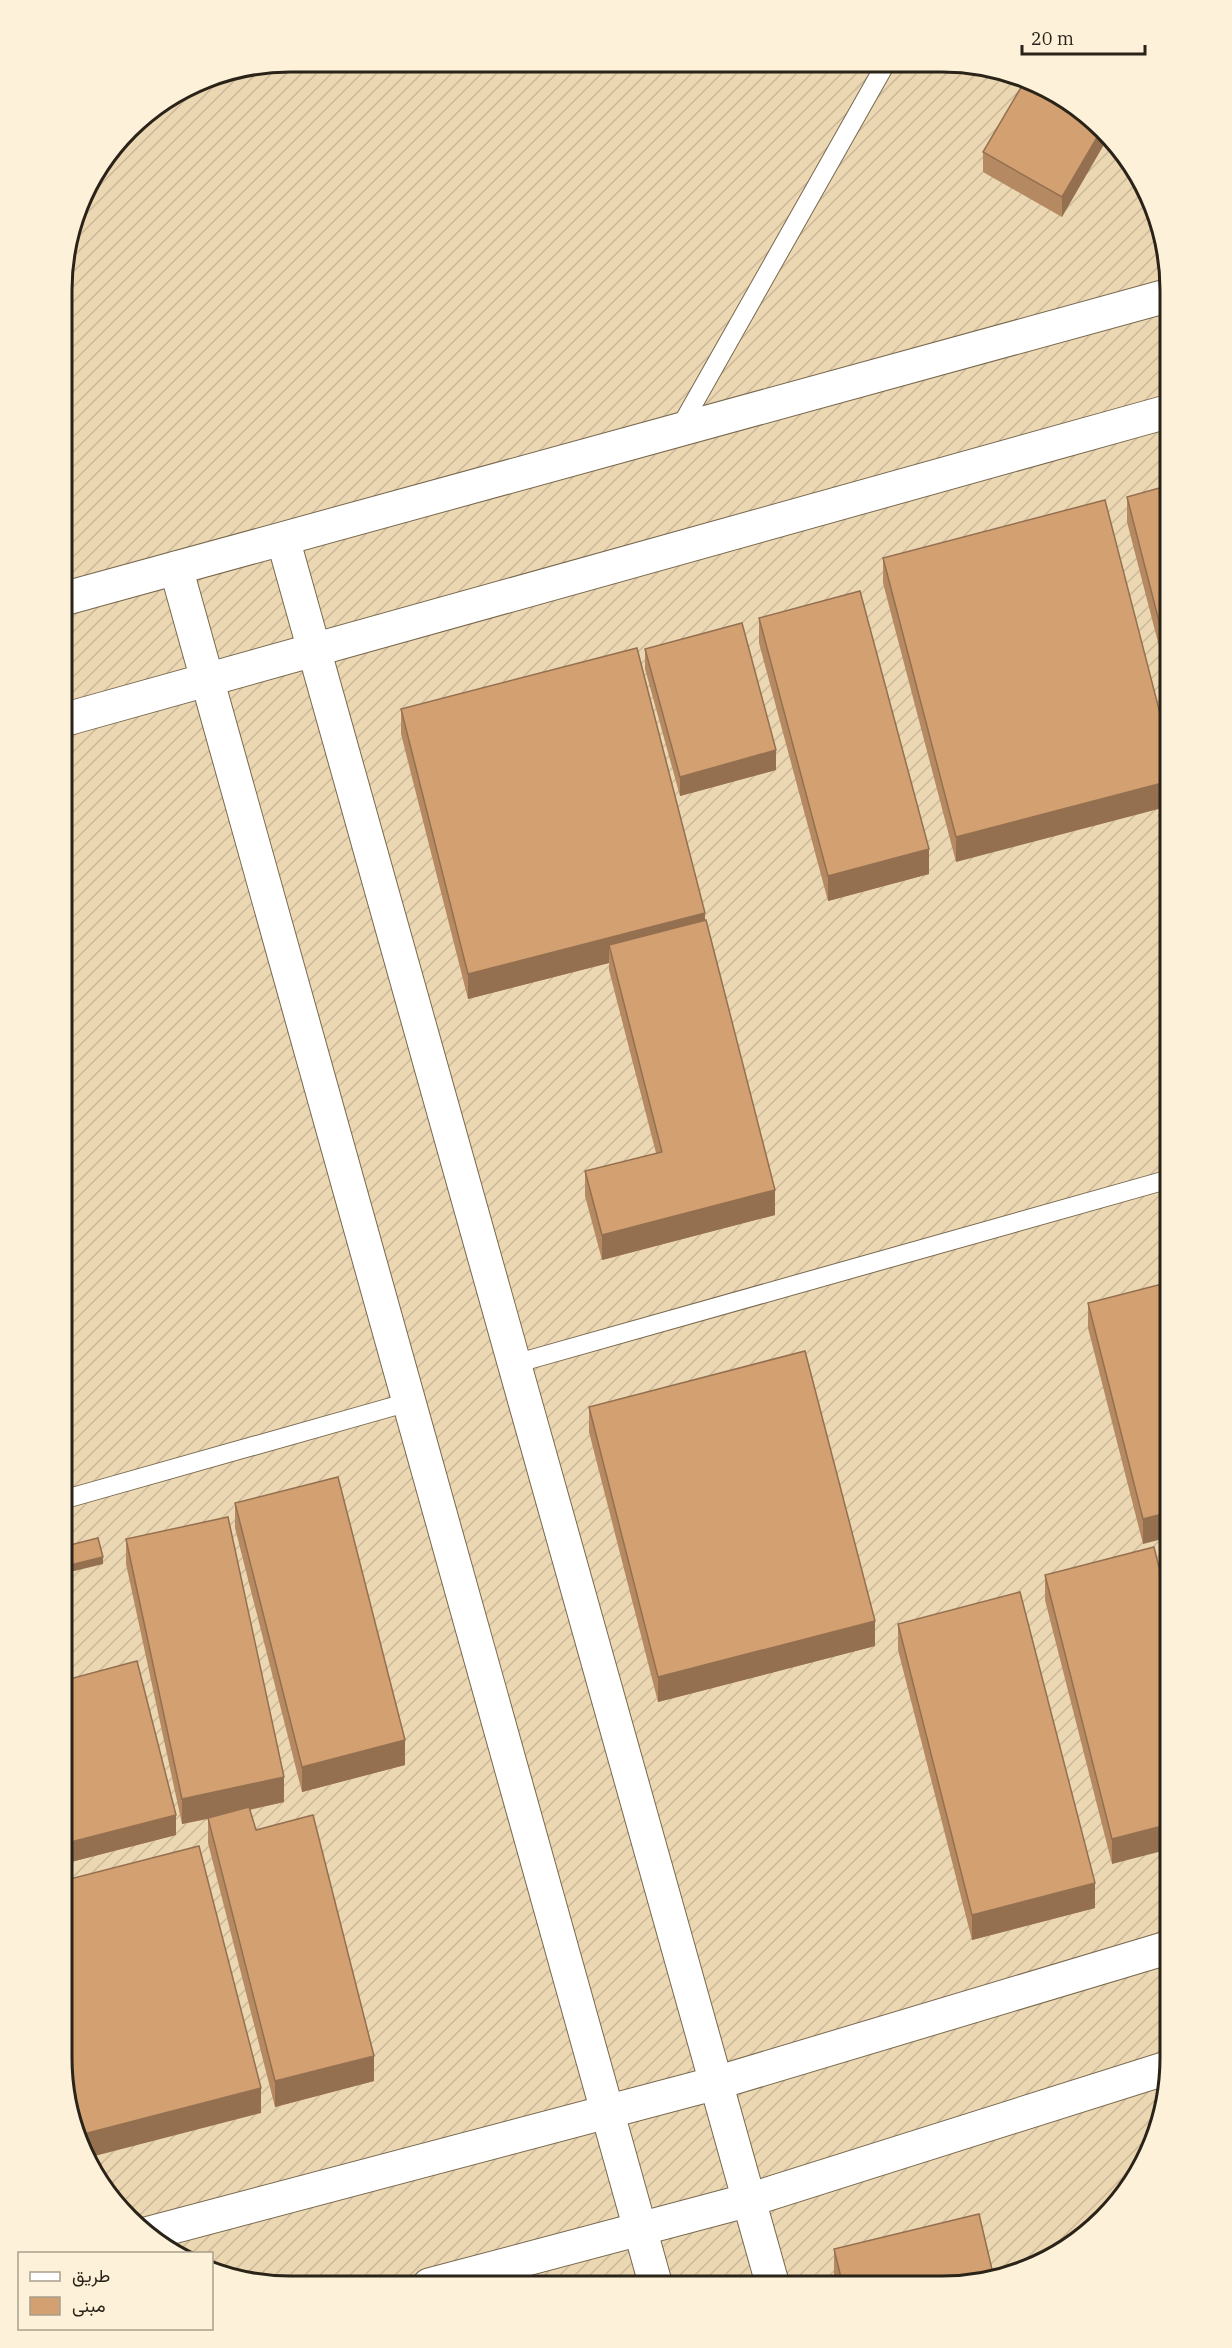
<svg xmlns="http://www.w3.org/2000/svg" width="1232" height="2348" font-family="'IBM Plex Serif',Vazirmatn,serif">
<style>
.industrial{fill:url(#industrial-furrows)}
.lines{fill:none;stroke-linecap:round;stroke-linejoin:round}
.service-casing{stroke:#78694f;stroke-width:20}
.minor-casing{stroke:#78694f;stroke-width:35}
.tertiary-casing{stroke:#78694f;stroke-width:35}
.service{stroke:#fff;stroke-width:18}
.minor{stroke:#fff;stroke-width:33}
.tertiary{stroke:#fff;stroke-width:33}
.wall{fill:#b58a62}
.shaded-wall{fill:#947050}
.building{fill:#d3a072;stroke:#947050;stroke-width:1.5}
.rim{fill:none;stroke:#292318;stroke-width:3}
</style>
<defs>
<pattern id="industrial-furrows" width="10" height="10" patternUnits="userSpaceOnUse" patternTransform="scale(1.5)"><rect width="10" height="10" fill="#ecd7b3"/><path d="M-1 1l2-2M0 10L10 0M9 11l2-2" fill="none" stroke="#cab899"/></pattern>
</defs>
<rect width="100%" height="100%" fill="#f4e3c6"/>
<path class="industrial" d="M 290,62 L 987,66 L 1043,85 L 1093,118 L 1132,163 L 1158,217 L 1170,290 L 1170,2074 L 1153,2145 L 1123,2198 L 1069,2248 L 1015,2274 L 942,2286 L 259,2284 L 212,2270 L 212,2254 L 175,2253 L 139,2230 L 100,2185 L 74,2131 L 62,2058 L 63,260 L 85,188 L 139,118 L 203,79 Z"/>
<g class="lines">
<g class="service-casing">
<g id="service">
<path d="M 678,431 L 885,65"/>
<path d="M 514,1364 L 1170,1179"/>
<path d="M 62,1500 L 409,1402"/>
</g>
</g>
<g class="minor-casing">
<g id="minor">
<path d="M 146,2234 L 716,2083 L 1170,1947"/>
<path d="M 429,2285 L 749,2200 L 1170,2067"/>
</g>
</g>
<g class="tertiary-casing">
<g id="tertiary">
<path d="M 283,539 L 773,2286"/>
<path d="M 176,568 L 656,2286"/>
<path d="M 63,599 L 1170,295"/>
<path d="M 63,720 L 1170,411"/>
</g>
</g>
<use href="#service" class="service"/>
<use href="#minor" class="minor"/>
<use href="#tertiary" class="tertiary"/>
</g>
<g class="wall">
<path d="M 1093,118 L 1062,217 L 983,172 L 983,152 Z"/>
<path d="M 1170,485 L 1170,689 L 1127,522 L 1127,497 Z"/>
<path d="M 1105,500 L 956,862 L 883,583 L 883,558 Z"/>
<path d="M 759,618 L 929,874 L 828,901 L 759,643 Z"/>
<path d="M 645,649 L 776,770 L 680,796 L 645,669 Z"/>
<path d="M 401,709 L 705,920 L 775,1215 L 602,1260 L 585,1196 L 585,1171 L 656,1153 L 609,970 L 609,963 L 468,999 L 401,734 Z"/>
<path d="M 1170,812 L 1170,887 L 1159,835 L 1159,815 Z"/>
<path d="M 1170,1282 L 1143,1544 L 1088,1328 L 1088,1303 Z"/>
<path d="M 589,1407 L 875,1646 L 658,1702 L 589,1432 Z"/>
<path d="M 235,1503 L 405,1765 L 302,1792 L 235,1528 Z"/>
<path d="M 126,1539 L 284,1802 L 250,1810 L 256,1830 L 374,2081 L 275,2107 L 208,1843 L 208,1819 L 182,1824 L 126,1564 Z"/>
<path d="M 1045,1575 L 1170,1611 L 1112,1864 L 1045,1600 Z"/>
<path d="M 898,1624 L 1095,1908 L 972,1940 L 898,1650 Z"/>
<path d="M 62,1681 L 176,1835 L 67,1863 L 62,1843 Z"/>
<path d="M 834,2249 L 942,2286 L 837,2286 L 834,2275 Z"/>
</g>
<g class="shaded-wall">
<path d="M 1102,129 L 1109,136 L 1062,217 L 1062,197 Z"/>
<path d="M 776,750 L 776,770 L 680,796 L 680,777 Z"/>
<path d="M 1170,781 L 1170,806 L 956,862 L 956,837 Z"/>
<path d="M 929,849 L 929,874 L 828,901 L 828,876 Z"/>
<path d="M 705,913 L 705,938 L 609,945 L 609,963 L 468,999 L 468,974 Z"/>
<path d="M 775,1190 L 775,1215 L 602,1260 L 602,1235 Z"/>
<path d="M 1170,1512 L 1170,1537 L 1143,1544 L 1143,1519 Z"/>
<path d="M 103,1557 L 103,1564 L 62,1574 L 62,1567 Z"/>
<path d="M 875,1621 L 875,1646 L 658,1702 L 658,1677 Z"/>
<path d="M 405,1740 L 405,1765 L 302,1792 L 302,1767 Z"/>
<path d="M 284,1777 L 284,1802 L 182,1824 L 182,1799 Z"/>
<path d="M 176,1815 L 176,1835 L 67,1863 L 67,1843 Z"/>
<path d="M 1170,1824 L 1170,1849 L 1112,1864 L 1112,1839 Z"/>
<path d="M 1095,1883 L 1095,1908 L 972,1940 L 972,1915 Z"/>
<path d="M 374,2056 L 374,2081 L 275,2107 L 275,2081 Z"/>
<path d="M 261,2088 L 261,2113 L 87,2158 L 76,2136 Z"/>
</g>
<g class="building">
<path d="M 1026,79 L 1043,85 L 1093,118 L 1102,129 L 1062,197 L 983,152 Z"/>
<path d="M 1170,485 L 1170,664 L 1127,497 Z"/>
<path d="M 1105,500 L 1170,752 L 1170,781 L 956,837 L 883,558 Z"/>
<path d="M 860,591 L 929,849 L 828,876 L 759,618 Z"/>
<path d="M 742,623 L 776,750 L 680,777 L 645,649 Z"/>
<path d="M 637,648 L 705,913 L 468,974 L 401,709 Z"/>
<path d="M 1170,812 L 1170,867 L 1159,815 Z"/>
<path d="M 706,920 L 775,1190 L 602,1235 L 585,1171 L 662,1152 L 609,945 Z"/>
<path d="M 1170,1282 L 1170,1512 L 1143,1519 L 1088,1303 Z"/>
<path d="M 805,1351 L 875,1621 L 658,1677 L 589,1407 Z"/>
<path d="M 338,1477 L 405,1740 L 302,1767 L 235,1503 Z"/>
<path d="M 228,1517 L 284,1777 L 182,1799 L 126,1539 Z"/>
<path d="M 98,1538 L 103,1557 L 62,1567 L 62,1547 Z"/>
<path d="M 1154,1547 L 1170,1611 L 1170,1824 L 1112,1839 L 1045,1575 Z"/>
<path d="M 1020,1592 L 1095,1883 L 972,1915 L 898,1624 Z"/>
<path d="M 137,1661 L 176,1815 L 67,1843 L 62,1823 L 62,1681 Z"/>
<path d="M 249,1807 L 256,1830 L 313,1815 L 374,2056 L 275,2081 L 208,1818 Z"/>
<path d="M 199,1846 L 261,2088 L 76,2136 L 74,2131 L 62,2058 L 62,1881 Z"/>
<path d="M 979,2214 L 994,2278 L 942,2286 L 843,2286 L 834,2249 Z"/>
</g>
<path d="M0 0H1232V2348H0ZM290 72H942A218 218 0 0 1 1160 290V2058A218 218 0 0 1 942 2276H290A218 218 0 0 1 72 2058V290A218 218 0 0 1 290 72Z" fill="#fef1d9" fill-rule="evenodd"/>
<path class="rim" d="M290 72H942A218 218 0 0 1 1160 290V2058A218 218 0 0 1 942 2276H290A218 218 0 0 1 72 2058V290A218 218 0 0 1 290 72Z"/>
<rect x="18" y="2252" width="195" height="78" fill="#fef1d9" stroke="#a99f8c" stroke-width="1.5"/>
<rect x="30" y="2272" width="30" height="9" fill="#ffffff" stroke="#a99f8c" stroke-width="1.5"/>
<text x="72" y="2282" font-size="18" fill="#292318">طريق</text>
<rect x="30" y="2297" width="30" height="18" fill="#d3a072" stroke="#a99f8c" stroke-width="1.5"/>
<text x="72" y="2312" font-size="18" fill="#292318">مبنى</text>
<path d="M1022 45v9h123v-9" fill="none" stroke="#292318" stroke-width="3"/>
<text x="1031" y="45" font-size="18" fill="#292318" stroke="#fef1d9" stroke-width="4.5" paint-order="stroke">20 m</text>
</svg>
